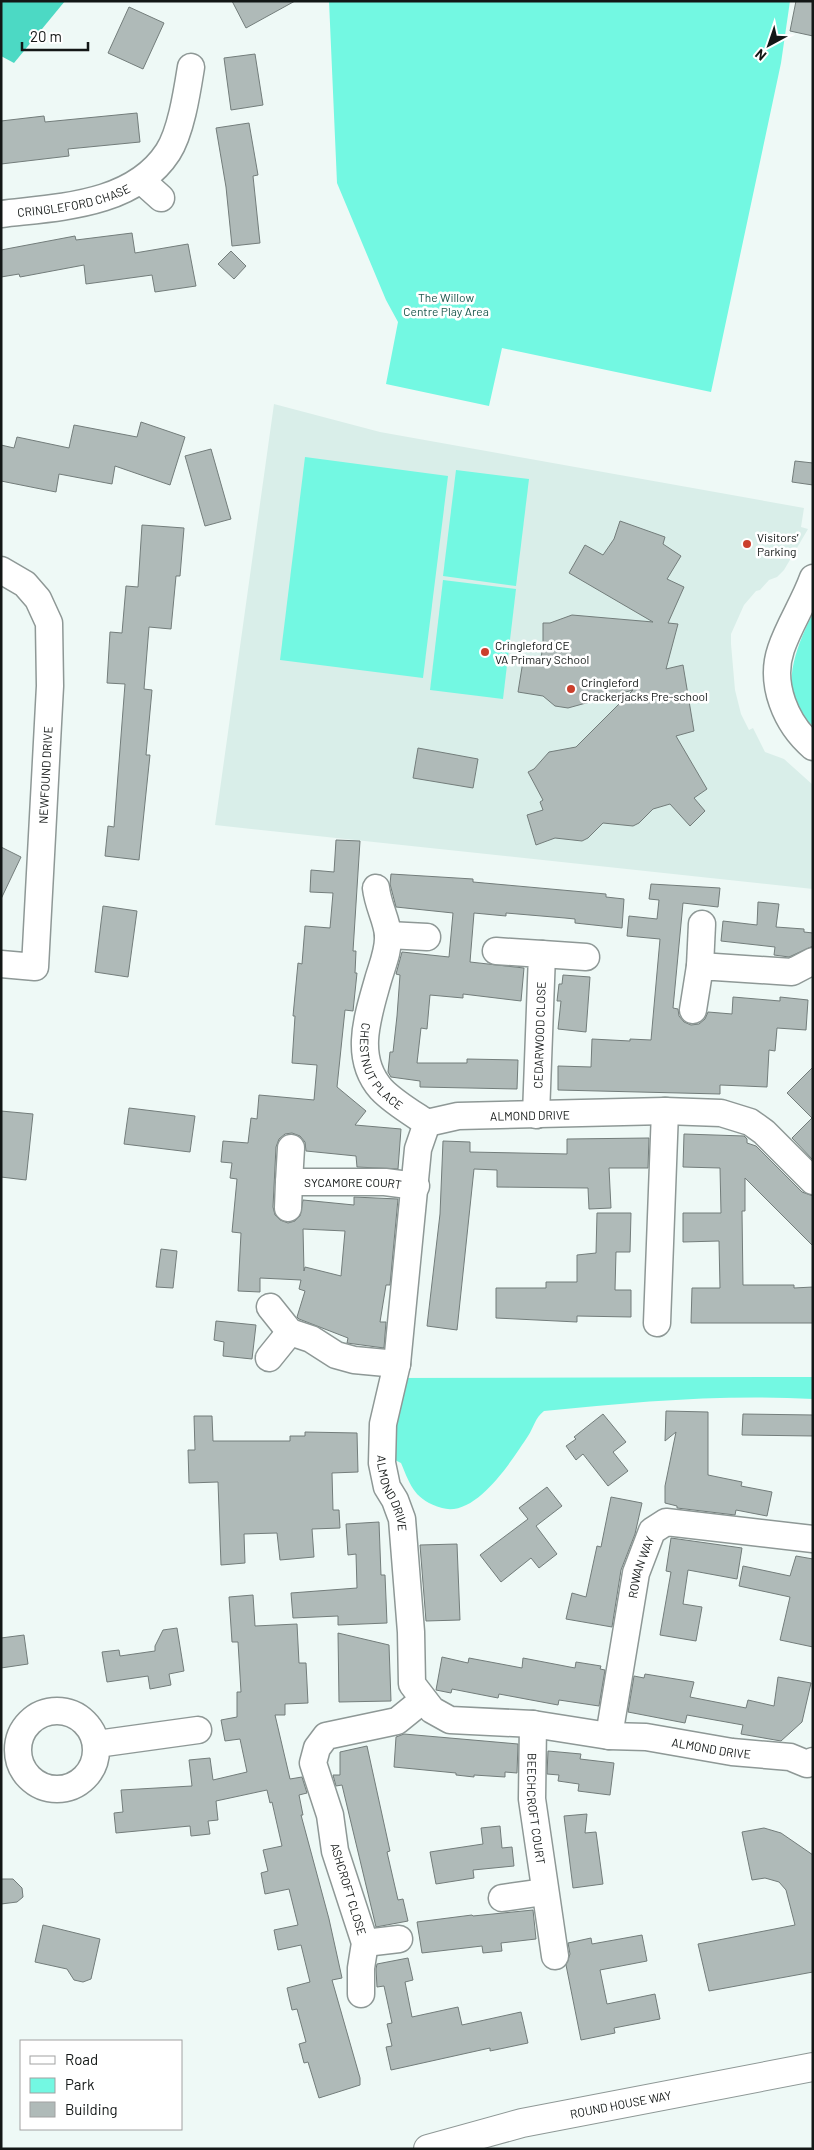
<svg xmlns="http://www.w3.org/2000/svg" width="814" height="2150" font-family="Barlow,sans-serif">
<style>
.built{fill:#d9eee9}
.green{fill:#73f8e2}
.forest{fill:#4cd9c4}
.building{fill:#afbab8;stroke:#737d7b;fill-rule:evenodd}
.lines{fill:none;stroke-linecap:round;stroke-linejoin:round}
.street-casing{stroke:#8e9896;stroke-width:29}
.secondary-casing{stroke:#8e9896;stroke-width:30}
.street{stroke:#fff;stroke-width:26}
.secondary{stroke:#fff;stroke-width:28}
.poi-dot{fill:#cb3f2c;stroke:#fff;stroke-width:2}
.labels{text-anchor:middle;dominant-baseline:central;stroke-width:5;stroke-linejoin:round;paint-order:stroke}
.street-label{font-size:12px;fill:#131716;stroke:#fff}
.park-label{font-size:12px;fill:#205a50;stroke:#fff}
.poi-label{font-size:12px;fill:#131716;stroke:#fff;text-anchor:start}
</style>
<rect width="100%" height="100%" fill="#eef9f6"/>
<path class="built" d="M 274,404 L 380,432 L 804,508 L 801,527 L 808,529 L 784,570 L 777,577 L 769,580 L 760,590 L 756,591 L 744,605 L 731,634 L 731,644 L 735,690 L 741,714 L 749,730 L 753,728 L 765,752 L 784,759 L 813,785 L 813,889 L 215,825 Z"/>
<g class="green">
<path d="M 329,1 L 790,1 L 781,63 L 711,392 L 502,348 L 489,406 L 386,384 L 398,322 L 386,300 L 337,183 Z"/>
<path d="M 305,457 L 448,476 L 423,678 L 280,660 Z"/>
<path d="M 456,470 L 529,479 L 516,586 L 443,576 Z"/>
<path d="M 443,580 L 516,589 L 503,699 L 430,690 Z"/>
<path d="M 813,613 L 813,726 C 809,722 802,717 799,712 C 781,682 799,641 813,613 Z"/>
<path d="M 813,1377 L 813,1399 C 723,1394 633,1402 544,1411 C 535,1418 534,1427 528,1436 C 512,1460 476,1518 442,1508 C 415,1500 411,1487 401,1463 L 391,1458 L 392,1378 Z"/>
</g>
<path class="forest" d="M 1,1 L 65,1 L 14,63 L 1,56 Z"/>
<g class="building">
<path d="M 232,1 L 295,1 L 246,28 Z"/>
<path d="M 796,1 L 813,1 L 813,36 L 790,31 Z"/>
<path d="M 129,7 L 164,23 L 143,69 L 108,53 Z"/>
<path d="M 255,54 L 263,105 L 231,110 L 224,58 Z"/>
<path d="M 137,113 L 140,142 L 68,149 L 69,156 L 1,164 L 1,121 L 44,116 L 45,122 Z"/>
<path d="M 249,123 L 258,175 L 253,176 L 260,243 L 232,246 L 226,187 L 216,128 Z"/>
<path d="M 132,233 L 135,253 L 188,244 L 196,286 L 155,292 L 152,275 L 86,284 L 84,265 L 20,277 L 19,274 L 1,277 L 1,250 L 75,236 L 76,240 Z"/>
<path d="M 231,251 L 246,266 L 234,279 L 218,264 Z"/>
<path d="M 141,422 L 185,437 L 170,485 L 115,466 L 112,484 L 59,474 L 56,492 L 1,481 L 1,445 L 14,448 L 17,437 L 69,448 L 74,425 L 137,437 Z"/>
<path d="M 211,449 L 231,519 L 205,526 L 185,456 Z"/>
<path d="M 795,461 L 813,463 L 813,485 L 792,482 Z"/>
<path d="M 620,521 L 665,537 L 663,544 L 681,556 L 667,579 L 684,587 L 668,623 L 678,624 L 666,669 L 683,665 L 694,731 L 676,736 L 707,789 L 694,798 L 705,811 L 690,826 L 670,804 L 653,809 L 639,823 L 633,826 L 603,823 L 588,838 L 582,841 L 555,838 L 536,845 L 527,815 L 543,810 L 540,802 L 543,800 L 528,772 L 534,769 L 549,752 L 576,747 L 633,690 L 568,708 L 555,706 L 543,696 L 518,692 L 523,661 L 540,664 L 543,646 L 543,623 L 550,623 L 572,615 L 653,622 L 569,573 L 585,545 L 603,555 L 614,539 Z"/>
<path d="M 142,525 L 184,528 L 180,576 L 176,576 L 171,629 L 149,627 L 144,689 L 152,690 L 146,755 L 150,755 L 139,860 L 105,856 L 108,826 L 114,827 L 125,684 L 107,683 L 110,632 L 122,633 L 126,586 L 138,587 Z"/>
<path d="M 418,748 L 478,759 L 473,788 L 413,778 Z"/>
<path d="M 336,840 L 360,841 L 353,951 L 356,951 L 355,973 L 357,973 L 353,1011 L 345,1010 L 337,1087 L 366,1111 L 355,1125 L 401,1129 L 398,1169 L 357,1167 L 356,1156 L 306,1151 L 305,1142 L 300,1136 L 292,1133 L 285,1134 L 279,1139 L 276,1147 L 273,1207 L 275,1215 L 280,1220 L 288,1223 L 295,1221 L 300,1216 L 303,1200 L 354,1205 L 354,1197 L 398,1199 L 390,1285 L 386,1285 L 380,1322 L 386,1322 L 384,1348 L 347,1343 L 348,1338 L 299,1319 L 297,1317 L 305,1291 L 299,1289 L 301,1280 L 260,1278 L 260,1292 L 238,1291 L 241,1233 L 232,1232 L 237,1179 L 230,1178 L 232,1163 L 221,1162 L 223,1141 L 248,1143 L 251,1118 L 257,1119 L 259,1095 L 314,1100 L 317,1065 L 292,1063 L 295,1016 L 293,1016 L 298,963 L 302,964 L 305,926 L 330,928 L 333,893 L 310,892 L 311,870 L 334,872 ZM 303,1229 L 345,1231 L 341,1276 L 305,1267 L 304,1271 Z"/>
<path d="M 1,847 L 21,857 L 1,899 Z"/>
<path d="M 391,874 L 473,879 L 473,882 L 606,894 L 606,897 L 624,899 L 622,928 L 575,923 L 575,919 L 565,918 L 506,913 L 506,916 L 474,913 L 470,962 L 524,968 L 521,1001 L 463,994 L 463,998 L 430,995 L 427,1029 L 421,1028 L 417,1063 L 467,1063 L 467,1059 L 518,1060 L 517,1089 L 420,1087 L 420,1081 L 391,1077 L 388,1072 L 390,1052 L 393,1052 L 397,1016 L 400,975 L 396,974 L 402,952 L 449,957 L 453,913 L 396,907 L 390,884 Z"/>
<path d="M 651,884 L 720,888 L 718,907 L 683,903 L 673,1008 L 678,1009 L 679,1016 L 684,1022 L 691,1025 L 699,1024 L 705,1019 L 708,1012 L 732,1014 L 733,997 L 780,1001 L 780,997 L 808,1000 L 806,1030 L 777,1028 L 775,1051 L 769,1050 L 767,1087 L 720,1085 L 720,1094 L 558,1090 L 558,1066 L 591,1067 L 592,1039 L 630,1041 L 630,1039 L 651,1040 L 660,939 L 627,936 L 629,916 L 657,919 L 659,900 L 649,899 Z"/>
<path d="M 758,902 L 779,904 L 776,927 L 804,929 L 804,932 L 813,933 L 813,946 L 789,957 L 774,955 L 775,947 L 721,941 L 723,921 L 757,925 Z"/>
<path d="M 103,906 L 137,911 L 128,977 L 95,972 Z"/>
<path d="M 563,975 L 590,977 L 586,1032 L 558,1029 L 561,1001 L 557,1001 L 559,984 L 562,984 Z"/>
<path d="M 813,1067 L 813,1160 L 792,1138 L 812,1118 L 787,1093 Z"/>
<path d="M 129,1108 L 195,1116 L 190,1152 L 124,1144 Z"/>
<path d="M 1,1111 L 33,1114 L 26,1180 L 1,1177 Z"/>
<path d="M 684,1134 L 744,1136 L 747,1139 L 747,1143 L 756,1146 L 802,1192 L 813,1196 L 813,1246 L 745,1178 L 745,1211 L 742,1211 L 743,1285 L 794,1285 L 794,1288 L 813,1287 L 813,1323 L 691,1323 L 692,1288 L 720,1288 L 719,1241 L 683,1242 L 683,1213 L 721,1213 L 720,1168 L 683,1167 Z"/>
<path d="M 649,1138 L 648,1168 L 609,1168 L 611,1208 L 589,1209 L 588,1188 L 497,1187 L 497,1170 L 474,1169 L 457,1330 L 427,1326 L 440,1214 L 443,1141 L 470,1142 L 470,1152 L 567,1154 L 567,1139 Z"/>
<path d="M 597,1213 L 631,1213 L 630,1252 L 616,1252 L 615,1290 L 631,1290 L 631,1317 L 577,1316 L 577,1322 L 496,1318 L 496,1288 L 546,1288 L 546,1282 L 577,1282 L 577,1255 L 596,1253 Z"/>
<path d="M 161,1249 L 177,1251 L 173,1288 L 156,1287 Z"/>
<path d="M 216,1321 L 256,1325 L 252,1359 L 223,1356 L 224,1342 L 214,1340 Z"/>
<path d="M 666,1411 L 708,1412 L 708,1475 L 742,1482 L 741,1486 L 772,1492 L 767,1516 L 736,1510 L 735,1515 L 677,1508 L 677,1506 L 665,1503 L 665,1486 L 676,1432 L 665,1441 Z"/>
<path d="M 603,1414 L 626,1442 L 613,1452 L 628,1471 L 608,1486 L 583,1454 L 576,1460 L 566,1446 L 576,1439 L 574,1437 Z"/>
<path d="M 743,1414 L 813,1415 L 813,1436 L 742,1435 Z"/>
<path d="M 194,1416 L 212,1416 L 213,1441 L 290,1441 L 290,1436 L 305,1436 L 305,1432 L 357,1433 L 358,1472 L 332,1473 L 333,1510 L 339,1510 L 340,1528 L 312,1529 L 314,1557 L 280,1560 L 277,1533 L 244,1534 L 245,1563 L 221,1565 L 218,1482 L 189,1483 L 188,1450 L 195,1450 Z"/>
<path d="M 547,1487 L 562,1506 L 536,1526 L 557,1554 L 539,1568 L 531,1558 L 501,1582 L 480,1555 L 528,1519 L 519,1508 Z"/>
<path d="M 611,1497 L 642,1503 L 635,1534 L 621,1570 L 612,1627 L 566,1619 L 572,1593 L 586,1597 L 597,1546 L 601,1547 Z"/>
<path d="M 379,1522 L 381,1575 L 385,1575 L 387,1623 L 338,1625 L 338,1616 L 293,1618 L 291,1593 L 357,1588 L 356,1554 L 348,1555 L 346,1524 Z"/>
<path d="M 671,1538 L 742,1548 L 737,1579 L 688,1570 L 683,1604 L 702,1607 L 696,1641 L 660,1635 L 671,1572 L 666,1571 Z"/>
<path d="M 457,1544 L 460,1620 L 426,1621 L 420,1545 Z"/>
<path d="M 796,1556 L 813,1559 L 813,1647 L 780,1640 L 790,1597 L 739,1586 L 743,1566 L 790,1576 Z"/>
<path d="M 253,1595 L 255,1626 L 297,1624 L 299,1663 L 306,1663 L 308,1703 L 285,1704 L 285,1715 L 275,1715 L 290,1779 L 302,1777 L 307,1793 L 299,1795 L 303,1815 L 301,1815 L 329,1919 L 342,1978 L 332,1980 L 360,2078 L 360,2085 L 319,2098 L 308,2062 L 304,2063 L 299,2044 L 306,2042 L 297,2009 L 292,2010 L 287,1988 L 310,1982 L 301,1945 L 278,1950 L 274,1930 L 298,1925 L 289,1889 L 265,1894 L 261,1873 L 268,1871 L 263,1850 L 282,1846 L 272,1802 L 270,1803 L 267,1790 L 216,1801 L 218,1820 L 208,1821 L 210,1834 L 191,1836 L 190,1826 L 116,1833 L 114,1813 L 123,1812 L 121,1790 L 192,1786 L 189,1760 L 210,1758 L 213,1780 L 247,1772 L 240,1739 L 225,1741 L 221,1720 L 237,1717 L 237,1692 L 241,1692 L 238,1642 L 232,1642 L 229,1597 Z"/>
<path d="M 177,1628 L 184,1671 L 169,1674 L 171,1685 L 150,1689 L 148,1676 L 107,1682 L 102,1652 L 119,1650 L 120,1656 L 155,1651 L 155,1646 L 163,1630 Z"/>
<path d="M 338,1633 L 389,1645 L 391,1701 L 339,1702 Z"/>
<path d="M 24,1635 L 28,1664 L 1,1668 L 1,1638 Z"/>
<path d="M 442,1657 L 468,1663 L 469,1658 L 522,1668 L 523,1658 L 575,1668 L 576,1662 L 601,1666 L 600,1669 L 605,1670 L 599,1706 L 559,1700 L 558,1705 L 499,1694 L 498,1698 L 452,1689 L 451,1693 L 436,1690 Z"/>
<path d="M 645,1674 L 694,1682 L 690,1697 L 746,1708 L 748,1700 L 774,1706 L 778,1677 L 811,1683 L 802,1722 L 781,1741 L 741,1734 L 743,1725 L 687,1715 L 685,1723 L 628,1712 L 634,1676 L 644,1678 Z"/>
<path d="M 404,1734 L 518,1744 L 517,1773 L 505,1772 L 505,1777 L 474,1775 L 474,1777 L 456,1775 L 456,1773 L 394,1767 L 396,1737 Z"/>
<path d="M 367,1746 L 390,1851 L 387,1852 L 398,1900 L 403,1899 L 408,1921 L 376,1927 L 342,1785 L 336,1786 L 333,1775 L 340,1775 L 340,1752 Z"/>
<path d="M 548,1751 L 581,1754 L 580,1759 L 614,1763 L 610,1795 L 578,1791 L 579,1784 L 558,1781 L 559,1775 L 547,1774 Z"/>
<path d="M 587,1814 L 585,1833 L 596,1832 L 603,1884 L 573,1888 L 564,1816 Z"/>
<path d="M 500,1826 L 502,1848 L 512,1847 L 514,1866 L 473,1870 L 474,1878 L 436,1884 L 430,1852 L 483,1844 L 481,1828 Z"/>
<path d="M 764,1828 L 781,1833 L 813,1855 L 813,1972 L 709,1991 L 698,1944 L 795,1925 L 786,1890 L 779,1882 L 765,1878 L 752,1880 L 742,1832 Z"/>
<path d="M 1,1879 L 13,1879 L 22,1888 L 23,1897 L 17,1902 L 1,1904 Z"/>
<path d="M 533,1910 L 536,1939 L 501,1943 L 502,1951 L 483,1953 L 482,1946 L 422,1953 L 417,1922 L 472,1915 L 473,1916 Z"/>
<path d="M 43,1925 L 100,1939 L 91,1979 L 83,1982 L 74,1980 L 67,1969 L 35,1962 Z"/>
<path d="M 642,1935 L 647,1961 L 600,1970 L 607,2004 L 655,1994 L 660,2019 L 614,2028 L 615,2033 L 581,2040 L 566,1965 L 570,1954 L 568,1943 L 591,1938 L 592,1944 Z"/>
<path d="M 408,1958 L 413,1980 L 405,1982 L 412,2017 L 458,2007 L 462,2025 L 521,2012 L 528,2043 L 490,2051 L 490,2048 L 391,2070 L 386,2047 L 392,2046 L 387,2024 L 392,2023 L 384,1986 L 377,1987 L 376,1969 L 377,1964 Z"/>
</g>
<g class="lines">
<g class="street-casing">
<g id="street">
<path d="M 142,181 L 161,198"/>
<path id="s1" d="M 1,214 C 58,207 133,206 168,152 C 181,132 187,92 191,67"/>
<path d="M 1,570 L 25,584 L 38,599 L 49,623 L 50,686 L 35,967 L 1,964"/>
<path d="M 813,578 C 804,603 789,625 781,649 C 769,684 786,724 813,747"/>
<path id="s2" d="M 376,888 C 378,906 387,920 388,935 C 389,950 382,966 378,980 C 368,1016 353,1057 381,1089 C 393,1102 412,1113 427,1123"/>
<path d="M 388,935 L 427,937"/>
<path d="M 496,951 L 542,954 L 536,1115"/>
<path d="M 542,954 L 586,957"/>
<path d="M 700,966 L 702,924"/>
<path d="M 693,1010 L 700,966 L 792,972 L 813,961"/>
<path id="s3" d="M 813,1181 L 764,1132 L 750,1122 L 721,1113 L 665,1111 L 458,1116 L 427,1123 L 418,1149 L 397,1364 L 383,1424 L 382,1463 L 387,1487 L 395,1500 L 402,1519 L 411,1632 L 412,1684 L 432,1710 L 450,1720 L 533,1724 L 609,1736 L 646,1737 L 732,1752 L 790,1757 L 807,1764 L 813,1761"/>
<path d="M 289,1182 L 291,1148"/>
<path id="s4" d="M 288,1208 L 289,1182 L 385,1182 L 416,1186"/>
<path d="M 270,1307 L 290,1332 L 311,1339 L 336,1355 L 354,1360 L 397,1364"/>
<path d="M 657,1323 L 665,1111"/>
<path d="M 269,1358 L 290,1332"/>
<circle cx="57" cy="1750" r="39"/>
<path id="s5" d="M 533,1724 L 532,1799 L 555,1956"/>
<path id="s6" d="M 609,1736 L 636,1573 L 652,1531 L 666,1522 L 813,1539"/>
<path d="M 97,1744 L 198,1730"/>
<path d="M 502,1898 L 544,1892"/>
<path d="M 365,1943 L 399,1939"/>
<path d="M 361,1994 L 361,1968 L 365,1943 L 335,1851 L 330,1815 L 313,1763 L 317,1748 L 326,1736 L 397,1721 L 423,1700"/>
</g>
</g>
<g class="secondary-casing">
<g id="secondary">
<path id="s7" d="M 428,2149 L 522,2123 L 813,2067"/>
</g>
</g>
<use href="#street" class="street"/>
<use href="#secondary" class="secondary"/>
</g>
<g class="poi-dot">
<circle cx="747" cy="544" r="5"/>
<circle cx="485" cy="652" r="5"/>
<circle cx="571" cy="689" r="5"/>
</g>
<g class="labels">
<g class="street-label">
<text stroke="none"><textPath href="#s1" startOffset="74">CRINGLEFORD CHASE</textPath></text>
<text transform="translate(45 775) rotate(-87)">NEWFOUND DRIVE</text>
<text transform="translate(539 1035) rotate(-88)">CEDARWOOD CLOSE</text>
<text stroke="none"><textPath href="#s2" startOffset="188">CHESTNUT PLACE</textPath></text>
<text transform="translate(530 1115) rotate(-1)">ALMOND DRIVE</text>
<text stroke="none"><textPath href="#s4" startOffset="90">SYCAMORE COURT</textPath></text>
<text stroke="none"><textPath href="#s3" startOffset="788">ALMOND DRIVE</textPath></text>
<text stroke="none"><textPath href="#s6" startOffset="172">ROWAN WAY</textPath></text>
<text stroke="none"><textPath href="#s3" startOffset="1298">ALMOND DRIVE</textPath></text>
<text stroke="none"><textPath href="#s5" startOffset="85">BEECHCROFT COURT</textPath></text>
<text transform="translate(349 1889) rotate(73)">ASHCROFT CLOSE</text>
<text stroke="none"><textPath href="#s7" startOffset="198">ROUND HOUSE WAY</textPath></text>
</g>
<g class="park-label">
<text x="446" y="297">The Willow<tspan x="446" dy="14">Centre Play Area</tspan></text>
</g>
<g class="poi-label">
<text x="757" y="537">Visitors’<tspan x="757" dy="14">Parking</tspan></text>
<text x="495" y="645">Cringleford CE<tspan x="495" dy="14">VA Primary School</tspan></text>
<text x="581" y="682">Cringleford<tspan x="581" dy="14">Crackerjacks Pre-school</tspan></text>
</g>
</g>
<rect width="814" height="2150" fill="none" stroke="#131716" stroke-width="5"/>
<rect x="20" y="2040" width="162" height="90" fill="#ffffff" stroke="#a1a2a2"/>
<rect x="30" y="2056" width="25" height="8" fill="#ffffff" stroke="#a1a2a2"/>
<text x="65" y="2065" font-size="15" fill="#131716">Road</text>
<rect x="30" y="2078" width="25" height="15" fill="#73f8e2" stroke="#a1a2a2"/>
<text x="65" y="2090" font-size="15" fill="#131716">Park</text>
<rect x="30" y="2102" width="25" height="15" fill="#afbab8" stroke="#a1a2a2"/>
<text x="65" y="2115" font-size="15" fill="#131716">Building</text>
<g transform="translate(769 45) rotate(220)" stroke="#ffffff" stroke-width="4" paint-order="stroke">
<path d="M0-4L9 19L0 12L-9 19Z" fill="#131716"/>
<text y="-8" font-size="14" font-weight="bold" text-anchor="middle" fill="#131716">N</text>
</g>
<path d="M22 42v8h66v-8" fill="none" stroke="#131716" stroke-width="2.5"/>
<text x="30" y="42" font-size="15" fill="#131716" stroke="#ffffff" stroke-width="4" paint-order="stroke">20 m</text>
</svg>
